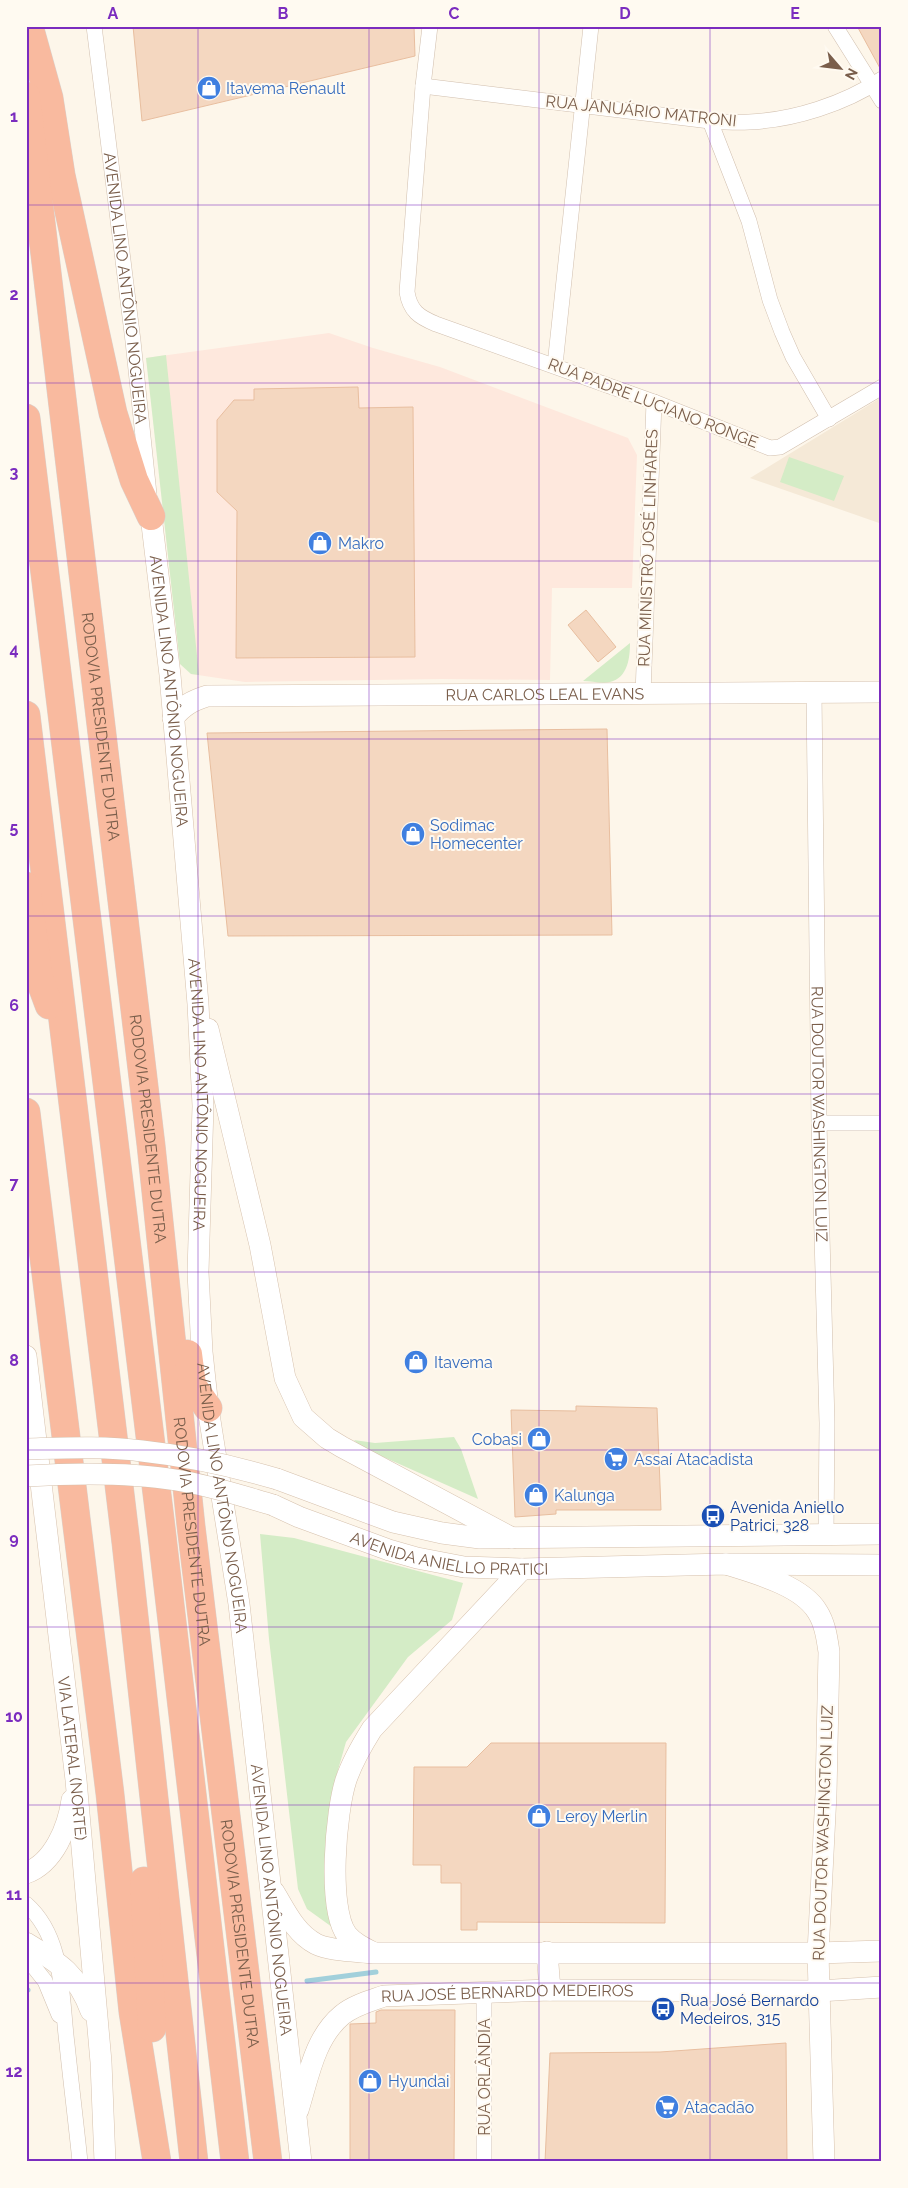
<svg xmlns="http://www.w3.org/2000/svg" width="908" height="2188" font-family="Raleway,sans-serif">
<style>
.residential{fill:#f5e9d7}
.commercial{fill:#fee8dd}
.green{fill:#d4ecc6}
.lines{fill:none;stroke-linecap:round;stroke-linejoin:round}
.stream{stroke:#a2d0db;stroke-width:5}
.building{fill:#f4d7c0;stroke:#e8be9f}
.street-casing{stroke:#d1bfae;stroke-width:16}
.secondary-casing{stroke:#d6c1ad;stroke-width:22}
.highway-casing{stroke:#dad2cd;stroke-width:29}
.street{stroke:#fff;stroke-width:15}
.secondary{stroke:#fff;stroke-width:21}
.highway{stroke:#f9ba9f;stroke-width:28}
.secondary-bridge-casing{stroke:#d6c1ad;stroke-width:22;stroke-linecap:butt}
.secondary-bridge{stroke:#fff;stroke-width:21}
.grid{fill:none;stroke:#7b2cbf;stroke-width:1;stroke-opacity:0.55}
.labels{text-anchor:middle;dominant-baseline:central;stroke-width:4;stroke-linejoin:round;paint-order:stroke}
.shop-label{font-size:16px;fill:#366cbe;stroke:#fffaf1;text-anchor:start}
.street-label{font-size:16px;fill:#7a5e4b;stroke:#fffaf1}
.transit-label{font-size:16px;fill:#164399;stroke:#fffaf1;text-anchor:start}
.neatline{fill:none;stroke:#7b2cbf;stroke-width:2}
.grid-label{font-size:16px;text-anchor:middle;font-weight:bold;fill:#7b2cbf}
</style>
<rect width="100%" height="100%" fill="#fdf6ea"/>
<path class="residential" d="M 882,397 L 882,524 L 750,478 Z"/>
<path class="commercial" d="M 329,333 L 373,348 L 440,367 L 628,438 L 637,455 L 632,588 L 552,588 L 550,680 L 441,679 L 245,682 L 191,674 L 146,358 Z"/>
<g class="green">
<path d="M 166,355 L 199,675 L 191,674 L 180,664 L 146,358 Z"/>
<path d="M 789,457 L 844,476 L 834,501 L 780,482 Z"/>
<path d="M 630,643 C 630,657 628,678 610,682 C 602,684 591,681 583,681 Z"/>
<path d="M 454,1437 L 461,1449 L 478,1499 L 361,1447 L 354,1440 L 375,1443 Z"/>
<path d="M 260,1534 L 294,1538 L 463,1583 L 452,1620 L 408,1657 L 346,1742 L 334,1784 L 332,1927 L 307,1909 L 298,1889 L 269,1639 Z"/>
</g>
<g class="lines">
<g class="stream">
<path d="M 307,1981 L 376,1972"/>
<path d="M 26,1990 L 28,1990"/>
</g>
</g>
<g class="building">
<path d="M 133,26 L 414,26 L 415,56 L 142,121 Z"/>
<path d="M 857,26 L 882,26 L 882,70 L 881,70 Z"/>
<path d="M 358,387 L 359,408 L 413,407 L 415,657 L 236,658 L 237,511 L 217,492 L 217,420 L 234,400 L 254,400 L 254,389 Z"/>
<path d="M 586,610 L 616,647 L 598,662 L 568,625 Z"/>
<path d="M 607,729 L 612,935 L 228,936 L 207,733 Z"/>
<path d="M 576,1406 L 657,1408 L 661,1510 L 556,1510 L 556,1514 L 515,1517 L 511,1410 L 576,1411 Z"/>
<path d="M 491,1743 L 666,1743 L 665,1923 L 477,1922 L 477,1930 L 461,1930 L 461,1883 L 441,1883 L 441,1865 L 413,1865 L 414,1767 L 467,1767 Z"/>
<path d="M 381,2010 L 455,2010 L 454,2162 L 350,2162 L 350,2024 L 376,2023 L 376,2012 Z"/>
<path d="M 786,2043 L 787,2162 L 545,2162 L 550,2053 L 660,2052 Z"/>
</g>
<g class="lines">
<g class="street-casing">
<g id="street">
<path id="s1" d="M 94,26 L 133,341 L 149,494"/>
<path d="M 430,26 L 423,86 L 407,292 C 410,311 419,317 436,324 L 654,402 L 770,448 L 780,447 L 882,387"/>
<path d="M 835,26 L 882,101"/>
<path d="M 423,86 L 710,121 C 723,122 736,123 749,122 C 794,120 844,104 882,79"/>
<path d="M 710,121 L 749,221 L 770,300 L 782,332 L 793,357 L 829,419"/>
<path d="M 555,365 L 591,26"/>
<path id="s2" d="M 814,693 L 819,1123 L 827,1423 L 826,1535"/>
<path d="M 643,694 L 654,402"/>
<path d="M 819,1123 L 882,1123"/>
<path d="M 26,1904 C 65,1938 61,1998 67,2044 C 71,2083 76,2122 80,2162"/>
<path d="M 26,1957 L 45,1981 L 59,2015"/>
<path d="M 484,2162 L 484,1993"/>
</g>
</g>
<g class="secondary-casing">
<g id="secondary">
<path id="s3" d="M 151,516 L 170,675 L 198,1004 L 203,1106 L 198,1272 L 202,1352 L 208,1408 L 239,1604 L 301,2162"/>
<path id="s4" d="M 173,718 C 183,706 191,701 207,696 L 882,692"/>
<path d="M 208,1029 L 260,1245 L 285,1378 L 303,1417 L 327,1438 L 342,1447 L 512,1538"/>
<path id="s5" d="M 26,1356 L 76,1780 L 101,2062 L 105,2162"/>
<path d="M 277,1479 L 393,1522 L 442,1533 L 480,1538 L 882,1534"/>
<path id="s6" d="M 273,1505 L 299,1517 L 389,1550 L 417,1558 L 464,1567 L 522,1569 L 726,1564 L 882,1565"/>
<path d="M 726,1564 C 754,1573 801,1585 817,1611 C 825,1623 827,1638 829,1652 L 826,1794 L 818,1953 L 824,2162"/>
<path d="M 26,1873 C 54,1863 68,1827 72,1800"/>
<path d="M 274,1892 C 285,1910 295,1933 316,1944 C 330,1951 358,1951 374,1953 L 818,1953 L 882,1951"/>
<path d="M 26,1943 C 59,1963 77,1973 91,2011"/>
<path d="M 372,1952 C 362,1947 354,1943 347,1935 C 327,1909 336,1810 346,1780 C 352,1762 362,1745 372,1729 L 522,1569"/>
<path d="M 547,1952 L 550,1990"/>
<path id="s7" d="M 298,2110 C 308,2079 314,2038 342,2015 C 354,2005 370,2001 384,1996 L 550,1990 L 819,1991 L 882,1987"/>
</g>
</g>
<g class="highway-casing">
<g id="highway">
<path d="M 29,26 L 49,98 L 61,175 L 113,413 L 134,480 L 151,516"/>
<path id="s8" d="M 26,96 L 151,1145 L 191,1526 L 268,2162"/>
<path d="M 26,418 L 161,1527 L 235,2162"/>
<path d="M 26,715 L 126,1543 L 194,2162"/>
<path d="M 26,886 L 39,978 L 49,1005"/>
<path d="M 26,1112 L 110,1794 L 133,2012 L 157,2162"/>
<path d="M 188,1354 L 192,1385 L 208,1408"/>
<path d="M 144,1881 L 152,2028"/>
</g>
</g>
<use href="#street" class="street"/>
<use href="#secondary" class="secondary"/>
<use href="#highway" class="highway"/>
<g class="secondary-bridge-casing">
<g id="secondary-bridge">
<path d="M 26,1449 C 65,1448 103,1446 142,1451 C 188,1456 233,1466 277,1479"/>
<path d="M 26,1476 C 76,1473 127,1472 176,1480 C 209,1485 242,1496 273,1505"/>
</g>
</g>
<use href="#secondary-bridge" class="secondary-bridge"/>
</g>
<path class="grid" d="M 198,26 L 198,2162M 369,26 L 369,2162M 539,26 L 539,2162M 710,26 L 710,2162M 26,205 L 882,205M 26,383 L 882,383M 26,561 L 882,561M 26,739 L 882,739M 26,916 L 882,916M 26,1094 L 882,1094M 26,1272 L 882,1272M 26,1450 L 882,1450M 26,1627 L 882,1627M 26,1805 L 882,1805M 26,1983 L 882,1983"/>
<defs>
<g id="shop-disc" transform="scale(1.25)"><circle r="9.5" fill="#3f7fe0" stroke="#fffaf1"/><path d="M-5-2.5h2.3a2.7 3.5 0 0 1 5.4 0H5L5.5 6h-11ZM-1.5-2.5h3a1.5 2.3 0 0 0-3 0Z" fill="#fff"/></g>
<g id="supermarket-disc" transform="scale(1.25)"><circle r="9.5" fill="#3f7fe0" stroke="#fffaf1"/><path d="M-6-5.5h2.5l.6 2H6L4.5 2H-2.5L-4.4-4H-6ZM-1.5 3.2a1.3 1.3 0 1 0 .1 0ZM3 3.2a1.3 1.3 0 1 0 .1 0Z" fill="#fff"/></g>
<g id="bus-disc" transform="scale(1.25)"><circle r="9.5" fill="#1a4fb4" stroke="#fffaf1"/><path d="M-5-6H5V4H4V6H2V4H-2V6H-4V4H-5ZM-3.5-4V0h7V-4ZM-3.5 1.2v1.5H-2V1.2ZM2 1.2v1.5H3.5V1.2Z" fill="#fff"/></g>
</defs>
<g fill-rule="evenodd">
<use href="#shop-disc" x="209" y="88"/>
<use href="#shop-disc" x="320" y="543"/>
<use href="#shop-disc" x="413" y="834"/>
<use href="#shop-disc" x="416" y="1362"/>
<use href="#shop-disc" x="539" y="1439"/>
<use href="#supermarket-disc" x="616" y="1459"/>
<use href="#shop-disc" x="536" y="1495"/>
<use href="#bus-disc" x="713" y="1516"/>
<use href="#shop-disc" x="539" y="1816"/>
<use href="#bus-disc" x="663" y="2009"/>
<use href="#shop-disc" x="370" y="2081"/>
<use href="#supermarket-disc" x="667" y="2107"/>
</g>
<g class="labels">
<g class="shop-label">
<text x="226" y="88">Itavema Renault</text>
<text x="338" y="543">Makro</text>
<text x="430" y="825">Sodimac<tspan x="430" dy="18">Homecenter</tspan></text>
<text x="434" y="1362">Itavema</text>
<text x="522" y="1439" text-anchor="end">Cobasi</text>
<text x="634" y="1459">Assaí Atacadista</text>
<text x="554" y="1495">Kalunga</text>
<text x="556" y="1816">Leroy Merlin</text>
<text x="388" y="2081">Hyundai</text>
<text x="684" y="2107">Atacadão</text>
</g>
<g class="street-label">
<text transform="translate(641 111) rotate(6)">RUA JANUÁRIO MATRONI</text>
<text stroke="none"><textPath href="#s1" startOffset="264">AVENIDA LINO ANTÔNIO NOGUEIRA</textPath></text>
<text transform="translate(653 403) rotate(21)">RUA PADRE LUCIANO RONGE</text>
<text transform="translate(648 548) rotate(-88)">RUA MINISTRO JOSÉ LINHARES</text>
<text stroke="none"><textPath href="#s3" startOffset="176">AVENIDA LINO ANTÔNIO NOGUEIRA</textPath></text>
<text stroke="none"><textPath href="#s4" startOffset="379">RUA CARLOS LEAL EVANS</textPath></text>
<text stroke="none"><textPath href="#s8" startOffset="635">RODOVIA PRESIDENTE DUTRA</textPath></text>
<text stroke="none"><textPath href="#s3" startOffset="581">AVENIDA LINO ANTÔNIO NOGUEIRA</textPath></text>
<text stroke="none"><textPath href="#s2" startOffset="421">RUA DOUTOR WASHINGTON LUIZ</textPath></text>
<text stroke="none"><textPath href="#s8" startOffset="1040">RODOVIA PRESIDENTE DUTRA</textPath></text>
<text stroke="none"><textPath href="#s3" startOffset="986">AVENIDA LINO ANTÔNIO NOGUEIRA</textPath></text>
<text stroke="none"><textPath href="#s8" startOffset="1445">RODOVIA PRESIDENTE DUTRA</textPath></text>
<text stroke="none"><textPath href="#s6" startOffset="185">AVENIDA ANIELLO PRATICI</textPath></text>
<text stroke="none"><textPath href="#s5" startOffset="405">VIA LATERAL (NORTE)</textPath></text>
<text transform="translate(823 1833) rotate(-88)">RUA DOUTOR WASHINGTON LUIZ</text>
<text stroke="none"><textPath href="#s3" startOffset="1391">AVENIDA LINO ANTÔNIO NOGUEIRA</textPath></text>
<text stroke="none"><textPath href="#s8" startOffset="1850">RODOVIA PRESIDENTE DUTRA</textPath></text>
<text stroke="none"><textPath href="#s7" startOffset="276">RUA JOSÉ BERNARDO MEDEIROS</textPath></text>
<text transform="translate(484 2077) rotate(-90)">RUA ORLÂNDIA</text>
</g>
<g class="transit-label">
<text x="730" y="1507">Avenida Aniello<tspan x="730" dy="18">Patrici, 328</tspan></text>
<text x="680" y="2000">Rua José Bernardo<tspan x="680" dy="18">Medeiros, 315</tspan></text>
</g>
</g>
<rect width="908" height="2188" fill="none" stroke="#fffaf1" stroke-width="55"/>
<g transform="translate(840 68) rotate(118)" stroke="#fffaf1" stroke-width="4" paint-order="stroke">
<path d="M0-4L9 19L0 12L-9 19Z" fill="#7a5e4b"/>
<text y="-8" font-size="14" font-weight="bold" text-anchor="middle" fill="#7a5e4b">N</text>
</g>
<rect x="28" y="28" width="852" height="2132" class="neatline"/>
<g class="grid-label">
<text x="113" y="19">A</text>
<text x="283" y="19">B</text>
<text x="454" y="19">C</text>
<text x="625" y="19">D</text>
<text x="795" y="19">E</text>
<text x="14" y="122">1</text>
<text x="14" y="300">2</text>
<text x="14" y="478">3</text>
<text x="14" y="655">4</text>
<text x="14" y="833">5</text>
<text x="14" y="1011">6</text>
<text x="14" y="1189">7</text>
<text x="14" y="1366">8</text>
<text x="14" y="1544">9</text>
<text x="14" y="1722">10</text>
<text x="14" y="1900">11</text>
<text x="14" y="2077">12</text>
</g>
</svg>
